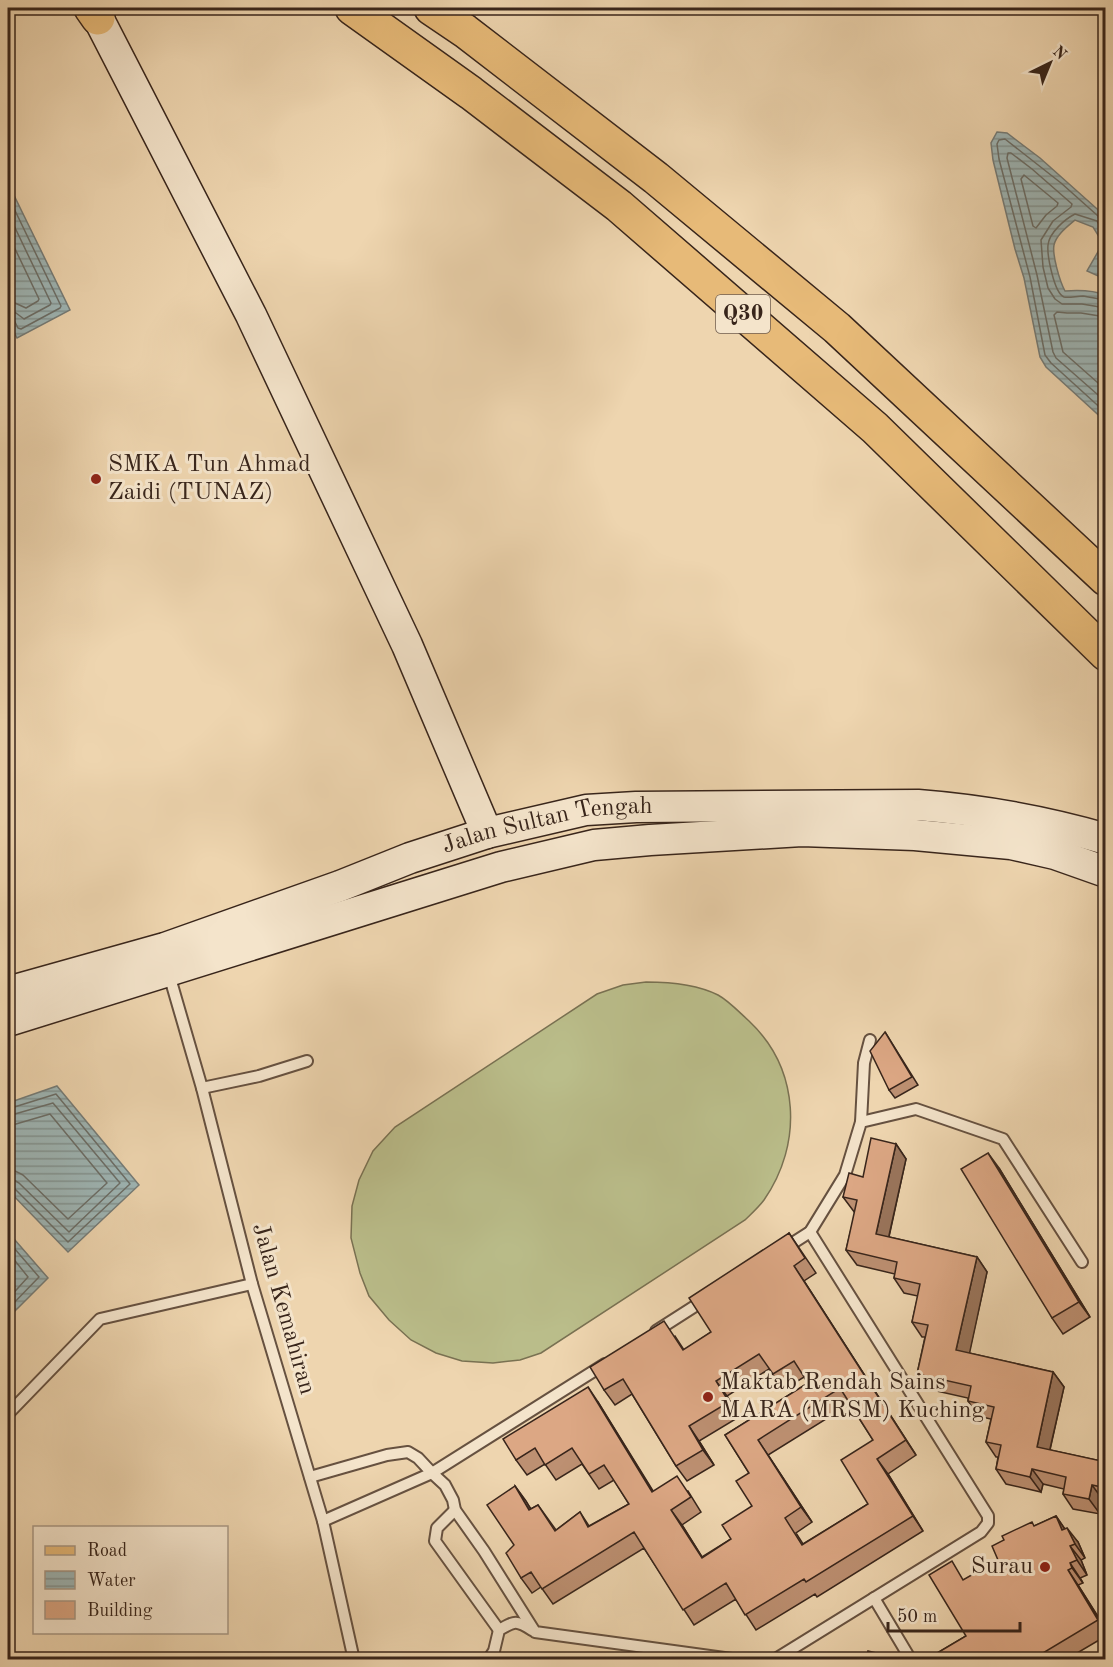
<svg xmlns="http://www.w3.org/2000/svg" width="1113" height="1667" font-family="'Old Standard TT',serif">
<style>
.pitch{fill:#babd8a;stroke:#797152;stroke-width:1.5}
.water{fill:url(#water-rules);stroke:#757c78;stroke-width:1.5}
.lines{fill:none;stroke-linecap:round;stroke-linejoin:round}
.shore{stroke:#6b6e68;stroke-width:1.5}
.lane-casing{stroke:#665140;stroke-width:14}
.secondary-casing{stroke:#38251b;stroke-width:33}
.primary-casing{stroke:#38251b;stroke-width:36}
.lane{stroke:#f4e4cb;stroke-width:10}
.secondary{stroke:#f4e4cb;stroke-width:30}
.primary{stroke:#e7ba78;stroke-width:33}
.wall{fill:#bd9072;stroke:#38251b;stroke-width:1.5;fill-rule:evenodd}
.shaded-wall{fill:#9a755c;stroke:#38251b;stroke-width:1.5}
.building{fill:#dca784;stroke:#38251b;stroke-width:1.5;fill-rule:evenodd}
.poi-dot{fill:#8f2418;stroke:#f4e4cb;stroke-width:2}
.labels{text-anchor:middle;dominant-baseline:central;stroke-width:6;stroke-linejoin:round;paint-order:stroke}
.shield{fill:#f4e4cb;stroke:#705e50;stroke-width:1.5}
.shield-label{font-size:22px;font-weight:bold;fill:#38251b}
.poi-label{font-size:24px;fill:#38251b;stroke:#f4e4cb;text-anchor:start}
.street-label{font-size:24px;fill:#38251b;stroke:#f4e4cb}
</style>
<defs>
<pattern id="water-rules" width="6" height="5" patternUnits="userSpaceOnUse" patternTransform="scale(1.5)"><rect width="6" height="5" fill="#9eb6b6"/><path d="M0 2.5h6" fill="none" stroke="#829493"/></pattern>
</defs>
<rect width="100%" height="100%" fill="#eed5af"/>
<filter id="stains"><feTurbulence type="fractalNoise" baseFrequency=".00333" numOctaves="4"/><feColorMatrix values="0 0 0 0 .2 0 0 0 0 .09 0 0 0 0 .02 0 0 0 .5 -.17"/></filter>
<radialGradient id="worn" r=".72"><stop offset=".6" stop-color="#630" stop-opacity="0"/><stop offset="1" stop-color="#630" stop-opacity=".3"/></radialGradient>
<path class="pitch" d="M 646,982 C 670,982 696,984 718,995 C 729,1001 740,1013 749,1021 C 800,1069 803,1144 764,1200 C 759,1207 751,1214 745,1220 L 541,1353 L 520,1360 L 493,1363 L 462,1361 L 436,1353 L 411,1340 L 389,1320 L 369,1296 L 360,1273 L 351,1238 L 352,1206 L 359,1180 L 373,1151 L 395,1127 L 597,994 L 623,985 Z"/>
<g class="water">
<path d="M 997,132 L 1007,133 L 1040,158 L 1105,216 L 1105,279 L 1087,271 L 1103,243 L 1093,227 L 1075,220 C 1068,226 1056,235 1054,245 C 1052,255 1060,282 1065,291 C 1079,290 1093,290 1105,295 L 1105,421 L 1046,367 L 1040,357 L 1024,278 L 1015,249 L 993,160 L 991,143 Z"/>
<path d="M 8,183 L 70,310 L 17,338 L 8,320 Z"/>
<path d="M 57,1086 L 139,1185 L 68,1252 L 8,1190 L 8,1103 Z"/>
<path d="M 8,1232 L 48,1278 L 8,1318 Z"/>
</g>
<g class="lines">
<g class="shore">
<path d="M 1024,175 L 1058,203 L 1057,206 L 1046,215 L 1036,228 L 1033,226 L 1021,179 Z"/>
<path d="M 8,196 L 61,306 L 60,308 L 21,329 L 18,328 L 14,320 L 8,319"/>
<path d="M 8,213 L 51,303 L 50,305 L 24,319 L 16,313 L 8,311"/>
<path d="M 1106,219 L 1099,219 L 1098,216 L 1061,183 L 1005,139 L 999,140 L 997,144 L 999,159 L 1030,277 L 1045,355 L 1051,363 L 1106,413"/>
<path d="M 8,234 L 39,299 L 38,301 L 26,308 L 15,303 L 8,302"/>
<path d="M 1106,236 L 1097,221 L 1075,214 C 1065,219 1049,233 1048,245 C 1047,255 1054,293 1064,297 C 1069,298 1077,296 1083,296 C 1090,297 1098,299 1106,300"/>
<path d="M 1106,308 L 1082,304 L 1062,304 L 1055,299 L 1048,288 L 1043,267 L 1041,240 L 1053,221 L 1071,207 L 1072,204 L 1032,169 L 1011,153 L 1008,153 L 1007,158 L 1037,275 L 1053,352 L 1056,358 L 1106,402"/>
<path d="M 1106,317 L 1081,313 L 1067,313 L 1057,312 L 1054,315 L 1063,352 L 1106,390"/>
<path d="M 8,1109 L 56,1094 L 130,1184 L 68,1242 L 14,1188 L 8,1187"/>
<path d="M 8,1116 L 53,1103 L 120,1183 L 69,1232 L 19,1183 L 14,1180 L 8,1179"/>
<path d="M 8,1125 L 16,1124 L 50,1114 L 107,1183 L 68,1219 L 23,1175 L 15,1171 L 8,1170"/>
<path d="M 8,1241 L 39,1277 L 8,1309"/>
<path d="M 8,1252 L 28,1277 L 8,1299"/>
</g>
<g class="lane-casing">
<g id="lane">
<path d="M 168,971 L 202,1088 L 252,1284 L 323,1521 L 354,1660"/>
<path d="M 202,1088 L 259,1076 L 307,1061"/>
<path d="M 861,1122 L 864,1063 L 870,1040"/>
<path d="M 785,1248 L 810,1232 L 845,1175 L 861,1122 L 916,1109 L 1003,1139 L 1082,1262"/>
<path d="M 656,1331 L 706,1299"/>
<path d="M 8,1414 L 100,1319 L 252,1284"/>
<path d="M 310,1477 L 387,1455 L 408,1452 L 418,1458 L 432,1473 L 445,1485 L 453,1500 L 455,1510 L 484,1551 L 535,1632 L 739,1660"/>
<path d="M 455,1510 L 437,1528 L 435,1541 L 499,1630"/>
<path d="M 323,1521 L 432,1473 L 605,1364"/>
<path d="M 874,1598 L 911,1660"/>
<path d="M 488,1660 L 494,1651 L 499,1630 C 515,1621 516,1620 532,1630"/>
<path d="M 774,1660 L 981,1532 L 988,1523 L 988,1516 L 810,1232"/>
</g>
</g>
<g class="secondary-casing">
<g id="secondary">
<path d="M 93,8 L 251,315 L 407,645 L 487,833"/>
<path id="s1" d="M 8,992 L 165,948 L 340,886 L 410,858 L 487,833 L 586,810 L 636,807 L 918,805 C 982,810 1044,821 1106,839"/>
<path d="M 8,1021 L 501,867 L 594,845 L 650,840 L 802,831 L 915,835 L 1011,844 L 1055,854 L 1106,872"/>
</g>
</g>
<g class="primary-casing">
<g id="primary">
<path d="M 91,8 L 98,18"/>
<path d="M 352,8 L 471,93 L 619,206 L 875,428 L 1106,654"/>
<path d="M 431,8 L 465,31 L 656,178 L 837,328 L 1106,579"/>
</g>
</g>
<use href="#lane" class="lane"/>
<use href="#secondary" class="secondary"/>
<use href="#primary" class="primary"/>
</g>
<g class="wall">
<path d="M 885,1032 L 918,1085 L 895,1098 L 889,1090 Z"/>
<path d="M 896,1144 L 906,1159 L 889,1237 L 977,1257 L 987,1272 L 969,1353 L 1053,1372 L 1064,1387 L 1050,1450 L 1106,1462 L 1106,1501 L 1103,1500 L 1100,1514 L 1073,1509 L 1063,1494 L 1064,1489 L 1043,1484 L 1041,1492 L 1006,1484 L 996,1469 L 998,1457 L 996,1457 L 986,1442 L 991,1419 L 978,1416 L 968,1401 L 968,1398 L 928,1389 L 917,1374 L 925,1337 L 922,1337 L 912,1322 L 918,1296 L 904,1293 L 894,1278 L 895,1274 L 857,1265 L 846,1250 L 855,1213 L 843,1197 Z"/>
<path d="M 999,1168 L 1090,1317 L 1063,1334 L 1052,1318 Z"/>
<path d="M 789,1233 L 816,1273 L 804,1281 L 916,1455 L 888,1474 L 923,1531 L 817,1597 L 815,1594 L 756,1630 L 736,1599 L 694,1625 L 644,1548 L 553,1604 L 541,1587 L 532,1593 L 521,1578 L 514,1545 L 515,1486 L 531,1509 L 538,1505 L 556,1530 L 580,1512 L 589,1526 L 629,1504 L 614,1480 L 599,1489 L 582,1464 L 556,1480 L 545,1464 L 527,1475 L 516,1460 L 598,1402 L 653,1492 L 688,1491 L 701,1512 L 682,1525 L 702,1557 L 731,1539 L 752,1506 L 749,1473 L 725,1435 L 808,1383 L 804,1377 L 783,1390 L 769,1369 L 727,1396 L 739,1417 L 699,1441 L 714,1465 L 687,1481 L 676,1466 L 632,1394 L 615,1405 L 604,1390 L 675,1336 L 684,1350 L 711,1332 ZM 850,1404 L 873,1440 L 868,1504 L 803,1544 L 796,1533 L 812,1522 L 768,1455 Z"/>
<path d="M 1056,1516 L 1065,1529 L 1078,1542 L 1085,1558 L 1081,1560 L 1087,1575 L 1080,1578 L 1083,1583 L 1078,1585 L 1106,1629 L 1106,1636 L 1067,1659 L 927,1659 L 966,1636 L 964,1580 L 998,1560 L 1004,1540 Z"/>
</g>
<g class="shaded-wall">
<path d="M 896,1144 L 906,1159 L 886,1249 L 876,1234 Z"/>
<path d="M 988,1153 L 999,1168 L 1090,1317 L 1079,1302 Z"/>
<path d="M 977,1257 L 987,1272 L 967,1365 L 956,1350 Z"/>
<path d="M 794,1266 L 804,1281 L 916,1455 L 906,1440 Z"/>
<path d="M 1053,1372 L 1064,1387 L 1047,1462 L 1037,1447 Z"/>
<path d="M 716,1381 L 727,1396 L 739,1417 L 729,1402 Z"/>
<path d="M 588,1387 L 598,1402 L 663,1507 L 652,1492 Z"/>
<path d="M 689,1426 L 699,1441 L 714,1465 L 703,1450 Z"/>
<path d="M 758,1440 L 768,1455 L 812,1522 L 801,1507 Z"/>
<path d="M 877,1459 L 888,1474 L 923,1531 L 913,1516 Z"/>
<path d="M 1032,1469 L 1043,1484 L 1041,1492 L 1030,1477 Z"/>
<path d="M 1092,1485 L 1103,1500 L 1100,1514 L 1089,1499 Z"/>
<path d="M 515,1486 L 526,1501 L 540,1525 L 529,1510 Z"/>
<path d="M 671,1510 L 682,1525 L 712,1573 L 702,1558 Z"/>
<path d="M 1056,1516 L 1066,1531 L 1062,1530 Z"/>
<path d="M 1067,1528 L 1078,1542 L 1085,1558 L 1075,1544 Z"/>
<path d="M 1070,1546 L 1081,1560 L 1087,1575 L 1077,1560 Z"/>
<path d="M 1070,1563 L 1080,1578 L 1083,1583 L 1072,1568 Z"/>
<path d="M 1068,1570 L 1078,1585 L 1106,1630 L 1098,1620 Z"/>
</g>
<g class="building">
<path d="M 885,1032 L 912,1077 L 889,1090 L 870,1051 Z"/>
<path d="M 871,1138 L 896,1144 L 876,1234 L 977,1257 L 956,1350 L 1053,1372 L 1037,1447 L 1106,1462 L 1106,1488 L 1092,1485 L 1089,1499 L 1063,1494 L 1066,1477 L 1032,1469 L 1030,1477 L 996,1469 L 1001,1445 L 986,1442 L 994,1407 L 968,1401 L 971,1386 L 917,1374 L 928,1325 L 912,1322 L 920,1284 L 894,1278 L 897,1262 L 846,1250 L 857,1200 L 843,1197 L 849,1173 L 863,1177 Z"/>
<path d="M 988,1153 L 1079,1302 L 1052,1318 L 961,1169 Z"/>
<path d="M 789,1233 L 805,1258 L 794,1266 L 906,1440 L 877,1459 L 913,1516 L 806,1582 L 804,1579 L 745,1615 L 726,1583 L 683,1610 L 634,1532 L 542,1589 L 531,1572 L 521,1578 L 506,1553 L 514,1545 L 487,1505 L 515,1486 L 529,1510 L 538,1505 L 555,1531 L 580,1512 L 588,1527 L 629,1504 L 604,1465 L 589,1474 L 572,1448 L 545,1465 L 535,1448 L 516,1460 L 503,1439 L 588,1387 L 652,1492 L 677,1476 L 691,1497 L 671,1510 L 702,1558 L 731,1539 L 722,1525 L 752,1506 L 736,1481 L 749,1473 L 725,1435 L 808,1383 L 794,1361 L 773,1374 L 759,1354 L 716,1381 L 729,1402 L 689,1426 L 703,1450 L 676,1466 L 623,1379 L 604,1390 L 590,1367 L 664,1321 L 683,1350 L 711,1332 L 689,1298 ZM 840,1388 L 873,1440 L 841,1460 L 868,1504 L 802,1545 L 785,1518 L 801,1507 L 758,1440 Z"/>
<path d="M 1056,1516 L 1062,1530 L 1067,1528 L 1075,1544 L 1070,1546 L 1077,1560 L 1070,1563 L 1072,1568 L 1068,1570 L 1098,1620 L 1033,1659 L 927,1659 L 966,1636 L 929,1575 L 952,1561 L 963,1580 L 998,1560 L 992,1546 L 1004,1540 L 1002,1536 L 1032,1522 L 1034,1526 Z"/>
<path d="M 868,1651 L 885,1655 L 884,1659 L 866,1659 Z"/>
</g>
<g class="poi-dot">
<circle cx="96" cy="479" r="6"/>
<circle cx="708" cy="1397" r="6"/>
<circle cx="1045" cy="1567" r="6"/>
</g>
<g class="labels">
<rect class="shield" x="716" y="295" width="54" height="38" rx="4.5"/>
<g class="shield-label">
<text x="743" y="314">Q30</text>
</g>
<g class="poi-label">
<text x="108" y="465">SMKA Tun Ahmad<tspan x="108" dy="28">Zaidi (TUNAZ)</tspan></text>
<text x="720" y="1383">Maktab Rendah Sains<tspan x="720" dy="28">MARA (MRSM) Kuching</tspan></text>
<text x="1033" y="1567" text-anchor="end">Surau</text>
</g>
<g class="street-label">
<text stroke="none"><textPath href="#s1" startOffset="566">Jalan Sultan Tengah</textPath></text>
<text transform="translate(283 1309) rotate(74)">Jalan Kemahiran</text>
</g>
</g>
<rect width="1113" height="1667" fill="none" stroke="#eed5af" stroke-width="30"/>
<rect x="9" y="9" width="1095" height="1649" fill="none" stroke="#38251b" stroke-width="3"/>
<rect x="15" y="15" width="1083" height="1637" fill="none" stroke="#38251b" stroke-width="1.5"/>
<rect x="33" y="1526" width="195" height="108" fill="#f4e4cb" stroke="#a99885" stroke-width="1.5"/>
<rect x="45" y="1546" width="30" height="9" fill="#e7ba78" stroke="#a99885" stroke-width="1.5"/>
<text x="87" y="1556" font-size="18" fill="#38251b">Road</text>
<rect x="45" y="1571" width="30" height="18" fill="url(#water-rules)" stroke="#a99885" stroke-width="1.5"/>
<text x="87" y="1586" font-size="18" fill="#38251b">Water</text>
<rect x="45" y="1601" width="30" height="18" fill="#dca784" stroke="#a99885" stroke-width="1.5"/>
<text x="87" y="1616" font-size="18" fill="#38251b">Building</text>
<g transform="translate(1050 63) rotate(43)" stroke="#f4e4cb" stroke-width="4.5" paint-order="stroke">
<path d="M0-4.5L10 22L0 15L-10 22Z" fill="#38251b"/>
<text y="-9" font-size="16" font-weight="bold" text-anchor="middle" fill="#38251b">N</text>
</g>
<path d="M888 1622v9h132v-9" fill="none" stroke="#38251b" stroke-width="3"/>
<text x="897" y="1622" font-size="18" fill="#38251b" stroke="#f4e4cb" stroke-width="4.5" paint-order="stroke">50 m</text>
<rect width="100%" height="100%" filter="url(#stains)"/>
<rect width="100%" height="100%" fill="url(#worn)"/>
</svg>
